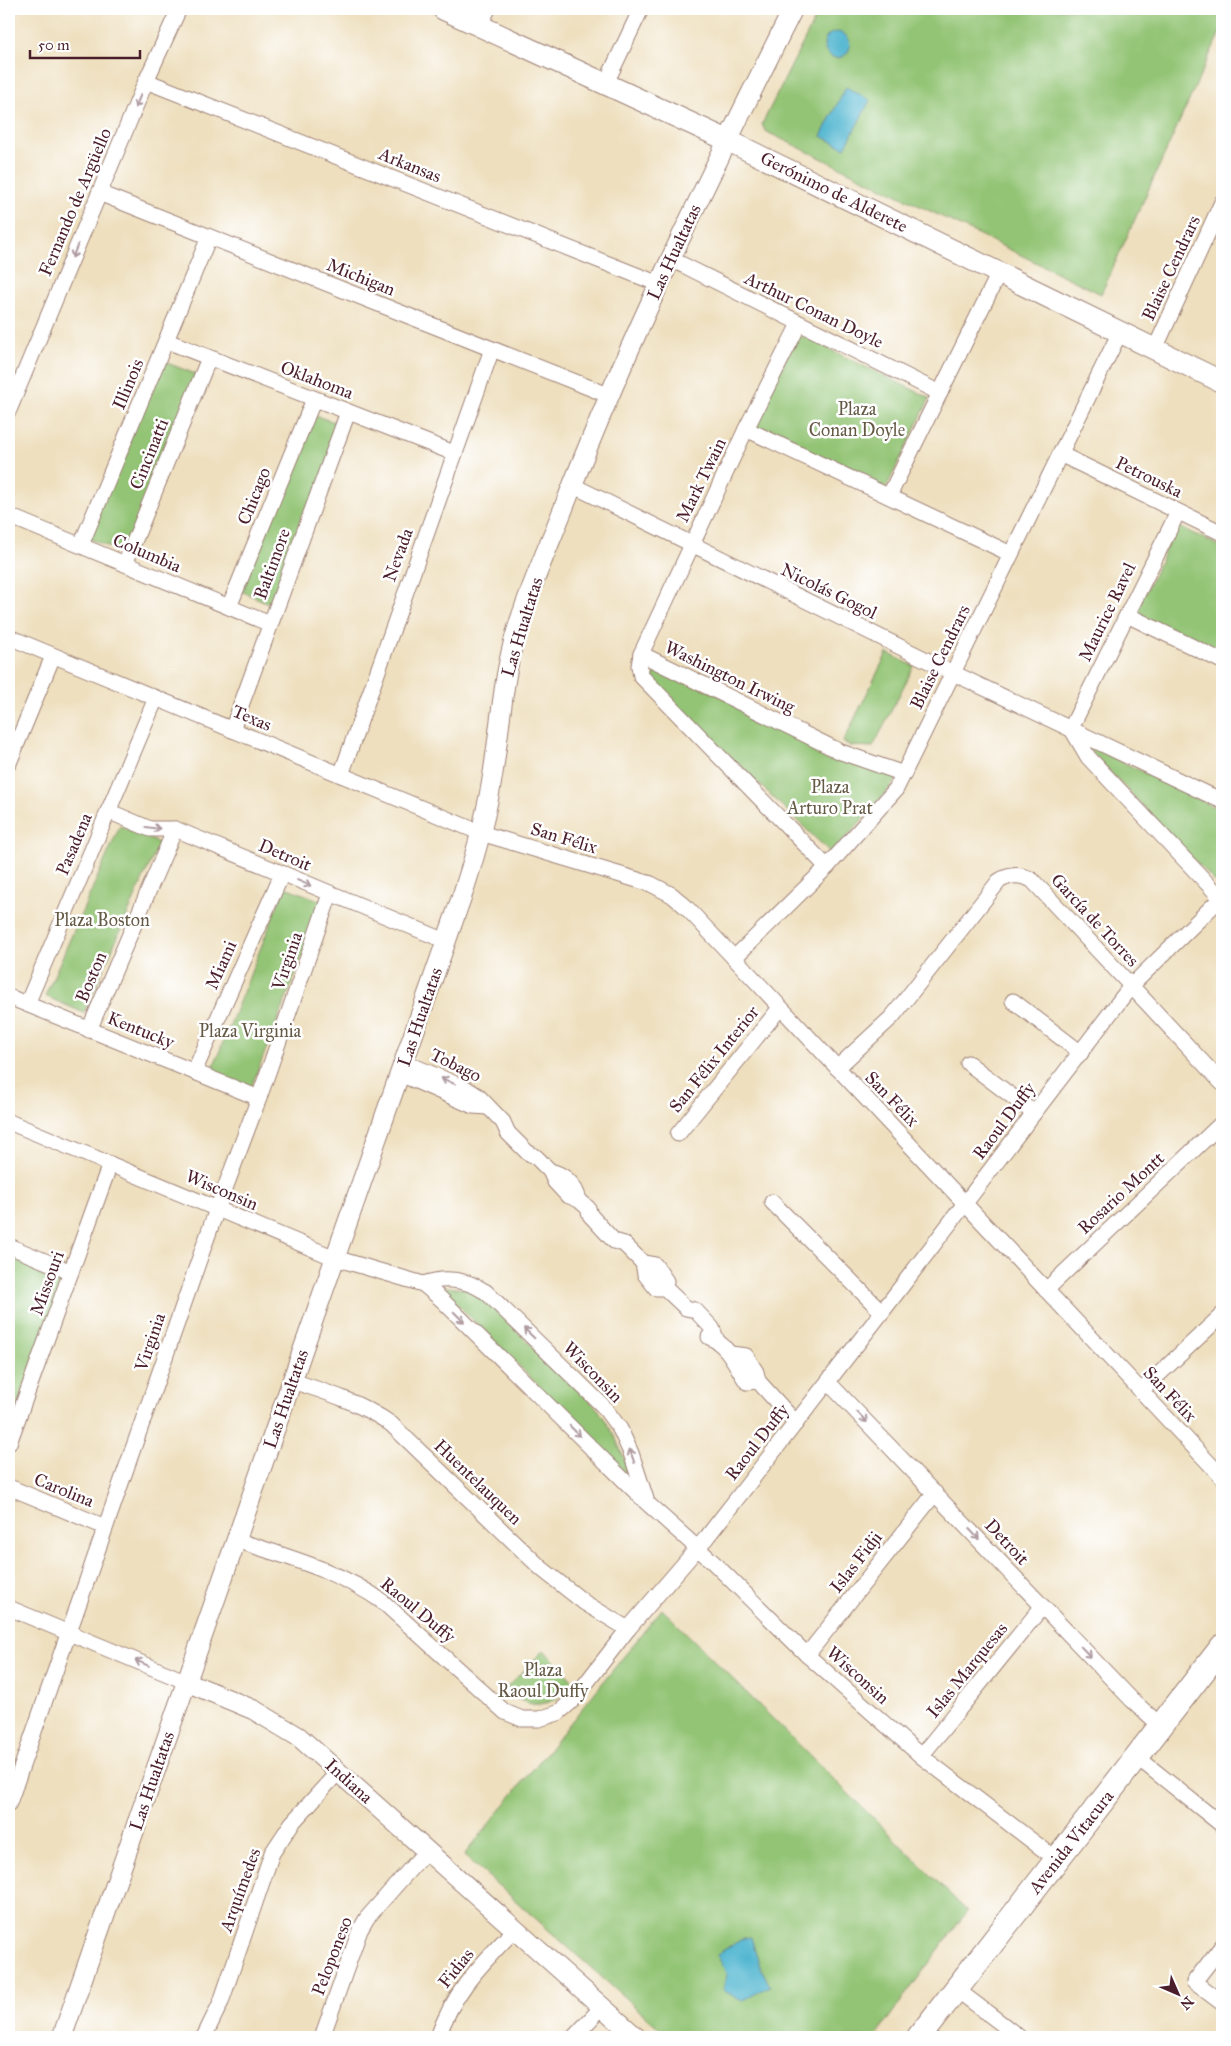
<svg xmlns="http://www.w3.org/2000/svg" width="1231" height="2046" font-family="'IM FELL Great Primer',serif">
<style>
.green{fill:#93c474;stroke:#6e7250}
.water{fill:#51b6d0;stroke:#4e6a7e}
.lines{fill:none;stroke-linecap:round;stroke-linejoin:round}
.minor-casing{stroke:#9c7f74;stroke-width:17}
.tertiary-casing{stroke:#9c7f74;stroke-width:21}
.secondary-casing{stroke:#9c7f74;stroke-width:23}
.primary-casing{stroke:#9c7f74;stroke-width:26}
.minor{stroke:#fff;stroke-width:15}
.tertiary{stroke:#fff;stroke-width:19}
.secondary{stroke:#fff;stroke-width:21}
.primary{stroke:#fff;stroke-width:24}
.oneway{stroke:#ae9aa0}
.labels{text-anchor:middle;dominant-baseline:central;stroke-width:5;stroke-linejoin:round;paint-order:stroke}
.street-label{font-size:18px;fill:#4a1f2b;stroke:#fff}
.park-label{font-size:18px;fill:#645945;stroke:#fff}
</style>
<rect width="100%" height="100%" fill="#fff"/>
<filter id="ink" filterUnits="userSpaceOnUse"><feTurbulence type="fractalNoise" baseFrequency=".02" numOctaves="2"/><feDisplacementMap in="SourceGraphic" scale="10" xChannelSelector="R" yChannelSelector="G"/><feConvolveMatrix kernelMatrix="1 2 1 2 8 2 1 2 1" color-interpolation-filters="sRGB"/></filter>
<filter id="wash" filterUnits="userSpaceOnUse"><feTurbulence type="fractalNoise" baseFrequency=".0096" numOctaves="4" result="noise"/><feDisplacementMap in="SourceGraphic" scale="20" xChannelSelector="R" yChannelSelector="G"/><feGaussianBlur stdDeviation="1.12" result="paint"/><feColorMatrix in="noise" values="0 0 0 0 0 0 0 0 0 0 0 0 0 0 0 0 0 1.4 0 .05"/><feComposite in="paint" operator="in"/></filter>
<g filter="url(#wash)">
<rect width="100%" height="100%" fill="#eedfbe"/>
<g class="green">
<path d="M 820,9 L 1222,9 L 1222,28 L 1101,294 L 765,131 L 762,124 Z"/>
<path d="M 798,334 L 930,398 L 885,490 L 753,426 Z"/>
<path d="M 162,361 L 198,375 L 124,553 L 88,538 Z"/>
<path d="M 312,415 L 341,424 L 275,606 L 241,591 Z"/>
<path d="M 1177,526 L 1222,547 L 1222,640 L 1216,653 L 1135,614 Z"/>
<path d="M 887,653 L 914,666 L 873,747 L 850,746 L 843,742 Z"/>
<path d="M 659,669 L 901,775 L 832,854 L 651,680 Z"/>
<path d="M 1082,742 L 1222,811 L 1222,883 L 1219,886 Z"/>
<path d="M 120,826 L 159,843 L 84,1013 L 45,996 Z"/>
<path d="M 285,887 L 324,902 L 250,1090 L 210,1075 Z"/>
<path d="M 9,1257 L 67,1280 L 9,1429 Z"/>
<path d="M 439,1286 L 466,1289 L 481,1297 L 597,1408 C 613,1430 622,1449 629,1476 Z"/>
<path d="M 662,1609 L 967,1911 L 875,2037 L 669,2037 L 464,1855 Z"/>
<path d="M 544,1650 L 573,1681 C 562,1699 542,1710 522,1701 C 516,1698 510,1693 505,1689 Z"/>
</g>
<g class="water">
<circle cx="837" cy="45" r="13"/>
<path d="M 846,87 L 870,100 L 845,148 L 821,136 Z"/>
<path d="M 751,1937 L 759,1964 L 770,1986 L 742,2001 L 723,1990 L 727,1975 L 717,1954 L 744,1938 Z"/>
</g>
</g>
<g filter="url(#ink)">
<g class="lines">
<g class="minor-casing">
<g id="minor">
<path d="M 480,25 L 488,9"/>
<path d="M 146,81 L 659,284"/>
<path d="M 606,83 L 641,9"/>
<path d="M 99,193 L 608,395"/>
<path d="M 671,259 L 940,393"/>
<path d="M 799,324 L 746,429 L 641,654 L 639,666 L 641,676 L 827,867"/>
<path d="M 167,341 L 454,453"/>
<path d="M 1155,349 L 1222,202"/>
<path d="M 9,410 L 146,81 L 179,9"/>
<path d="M 746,429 L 1011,554"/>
<path d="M 1060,454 L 1222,533"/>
<path d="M 572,485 L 953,673 L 1222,801"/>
<path d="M 889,496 L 999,273"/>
<path d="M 1178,512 L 1071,728 L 1088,757 L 1221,898"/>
<path d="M 9,516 L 270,624"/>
<path d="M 81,545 L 209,237"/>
<path d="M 125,564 L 209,358"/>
<path d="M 229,607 L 314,399"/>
<path d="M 1127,615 L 1222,661"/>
<path d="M 9,637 L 481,833 L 651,884 L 672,895 L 685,906 L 752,977 L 1222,1477"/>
<path d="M 641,654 L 841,752 L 904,774"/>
<path d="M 232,730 L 348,412"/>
<path d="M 9,763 L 53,656"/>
<path d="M 341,775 L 492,349"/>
<path d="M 108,811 L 150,829 L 175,829 L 446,941"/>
<path d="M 734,958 L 827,867 L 896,789 L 1120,332"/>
<path d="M 9,997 L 259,1098"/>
<path d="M 1013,1001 L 1081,1053"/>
<path d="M 27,1004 L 156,698"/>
<path d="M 89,1030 L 175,829"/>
<path d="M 404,1062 L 467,1089 L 478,1096 L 503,1122 L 508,1133 L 527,1152 L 536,1157 L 550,1171 L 555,1182 L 567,1195 L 579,1200 L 588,1208 L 590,1215 L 614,1241 L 624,1244 L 643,1263 L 645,1274 L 656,1288 L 665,1288 L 686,1308 L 695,1310 L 712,1328 L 717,1341"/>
<path d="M 968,1063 L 1034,1113"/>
<path d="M 837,1068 L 892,1017 L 999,881 C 1010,874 1021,874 1032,880 L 1222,1083"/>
<path d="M 194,1072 L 282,874"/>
<path d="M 400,1074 L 473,1106 L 487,1107"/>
<path d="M 9,1122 L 335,1258 L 423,1284 L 441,1299 L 647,1503 L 714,1563 L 807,1655 L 921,1756 L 1057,1860"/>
<path d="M 678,1134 L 780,1008"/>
<path d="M 550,1171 C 565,1174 575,1185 579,1200"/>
<path d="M 772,1202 L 882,1312"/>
<path d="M 9,1246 L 71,1272"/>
<path d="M 643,1263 L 655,1265 L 666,1281 L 665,1288"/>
<path d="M 423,1284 C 446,1276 466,1279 486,1292 L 603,1406 L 620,1429 L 631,1453 L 646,1499"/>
<path d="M 1046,1290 L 1222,1123"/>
<path d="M 709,1337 C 729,1345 735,1365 747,1382 L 758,1381"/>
<path d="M 731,1354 L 746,1356 L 756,1372 L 758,1381 L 796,1423"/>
<path d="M 292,1381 C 327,1392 361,1403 391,1424 L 542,1569 L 585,1603 L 628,1629"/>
<path d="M 828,1382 L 1132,1700 L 1161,1726"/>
<path d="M 1141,1391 L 1222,1315"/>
<path d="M 9,1443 L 110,1164"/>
<path d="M 9,1487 L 105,1527"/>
<path d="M 236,1540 C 287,1557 340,1571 383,1602 L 505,1712 L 522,1719 L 539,1719 L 558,1713 L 573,1700 L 628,1629 L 707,1537 L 882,1312 L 1131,986 L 1222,897"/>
<path d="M 9,1608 L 187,1682"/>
<path d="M 807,1655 L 935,1493"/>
<path d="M 921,1756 L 1042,1607"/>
<path d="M 1137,1757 L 1222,1825"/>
<path d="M 9,1803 L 212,1223 L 259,1098 L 330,894"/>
<path d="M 1222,1946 L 1194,1982 L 1222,2003"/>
<path d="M 956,1989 L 1019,2037"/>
<path d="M 204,2037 L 221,2002 L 272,1853 L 292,1823 L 339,1771"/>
<path d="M 322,2037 L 360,1930 L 367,1918 L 427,1850"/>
<path d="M 438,2037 C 454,1990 482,1964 515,1929"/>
<path d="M 574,2037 L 602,2007"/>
</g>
</g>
<g class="tertiary-casing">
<g id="tertiary">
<path d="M 187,1682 L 254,1710 L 299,1737 L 636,2037"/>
<path d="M 62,2037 L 463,893 C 476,853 487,814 493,773 C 501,722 503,672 519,623 C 532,583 549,545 564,507 C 630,336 711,172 793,9"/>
</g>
</g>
<g class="secondary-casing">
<path id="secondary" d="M 443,9 L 727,140 L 1222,382"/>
</g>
<g class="primary-casing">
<path id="primary" d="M 919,2037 L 1222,1647"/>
</g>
<use href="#minor" class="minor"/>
<use href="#tertiary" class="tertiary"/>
<use href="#secondary" class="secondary"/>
<use href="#primary" class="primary"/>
</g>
<defs><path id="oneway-shaft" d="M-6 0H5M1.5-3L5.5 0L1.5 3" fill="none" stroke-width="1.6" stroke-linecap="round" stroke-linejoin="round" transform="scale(1.25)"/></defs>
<g class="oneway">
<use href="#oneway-shaft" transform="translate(138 101) rotate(113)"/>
<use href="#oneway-shaft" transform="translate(75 251) rotate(113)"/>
<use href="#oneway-shaft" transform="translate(153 828) rotate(8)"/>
<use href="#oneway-shaft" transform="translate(304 883) rotate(23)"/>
<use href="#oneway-shaft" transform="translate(448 1081) rotate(-156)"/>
<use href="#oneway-shaft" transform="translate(459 1317) rotate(45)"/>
<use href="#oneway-shaft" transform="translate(529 1333) rotate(-136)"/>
<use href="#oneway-shaft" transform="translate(862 1417) rotate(46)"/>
<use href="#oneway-shaft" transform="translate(575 1431) rotate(45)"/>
<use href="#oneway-shaft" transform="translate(632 1456) rotate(-110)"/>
<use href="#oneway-shaft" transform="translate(974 1534) rotate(47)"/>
<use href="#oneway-shaft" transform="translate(1086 1652) rotate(46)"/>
<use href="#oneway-shaft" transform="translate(142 1663) rotate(-157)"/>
</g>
</g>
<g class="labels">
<g class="street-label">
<text transform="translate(410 165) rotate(22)">Arkansas</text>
<text transform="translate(834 192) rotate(26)">Gerónimo de Alderete</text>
<text transform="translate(75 202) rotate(-67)">Fernando de Argüello</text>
<text transform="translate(674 252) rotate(-65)">Las Hualtatas</text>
<text transform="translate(1171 268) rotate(-65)">Blaise Cendrars</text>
<text transform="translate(361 277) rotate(22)">Michigan</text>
<text transform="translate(814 310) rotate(26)">Arthur Conan Doyle</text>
<text transform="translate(317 380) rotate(21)">Oklahoma</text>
<text transform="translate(128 384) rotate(-67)">Illinois</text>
<text transform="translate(149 454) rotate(-68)">Cincinatti</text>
<text transform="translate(1149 477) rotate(26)">Petrouska</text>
<text transform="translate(701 480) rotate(-64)">Mark Twain</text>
<text transform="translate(254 496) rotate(-68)">Chicago</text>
<text transform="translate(147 553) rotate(23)">Columbia</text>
<text transform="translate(398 555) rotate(-70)">Nevada</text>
<text transform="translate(272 564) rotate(-70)">Baltimore</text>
<text transform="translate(829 591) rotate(26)">Nicolás Gogol</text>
<text transform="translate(1107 612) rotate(-64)">Maurice Ravel</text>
<text transform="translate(522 627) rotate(-73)">Las Hualtatas</text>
<text transform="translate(940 657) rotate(-64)">Blaise Cendrars</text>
<text transform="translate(730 677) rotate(26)">Washington Irwing</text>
<text transform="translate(252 718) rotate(23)">Texas</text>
<text transform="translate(564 838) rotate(17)">San Félix</text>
<text transform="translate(74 844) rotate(-67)">Pasadena</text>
<text transform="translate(285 855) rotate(23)">Detroit</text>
<text transform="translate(1095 920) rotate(47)">García de Torres</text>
<text transform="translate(287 961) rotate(-71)">Virginia</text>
<text transform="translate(221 965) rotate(-66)">Miami</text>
<text transform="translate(91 977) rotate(-67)">Boston</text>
<text transform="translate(420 1017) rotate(-71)">Las Hualtatas</text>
<text transform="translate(141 1030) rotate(22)">Kentucky</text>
<text transform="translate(714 1059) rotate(-51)">San Félix Interior</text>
<text transform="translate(456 1065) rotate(26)">Tobago</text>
<text transform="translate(892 1099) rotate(46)">San Félix</text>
<text transform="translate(1004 1121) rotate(-53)">Raoul Duffy</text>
<text transform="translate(222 1190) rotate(23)">Wisconsin</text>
<text transform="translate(1121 1193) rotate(-43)">Rosario Montt</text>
<text transform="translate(47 1283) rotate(-70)">Missouri</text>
<text transform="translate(150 1342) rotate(-71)">Virginia</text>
<text transform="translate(593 1372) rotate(46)">Wisconsin</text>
<text transform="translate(1170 1394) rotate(47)">San Félix</text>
<text transform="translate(286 1399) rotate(-71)">Las Hualtatas</text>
<text transform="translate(757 1442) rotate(-52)">Raoul Duffy</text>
<text transform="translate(478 1482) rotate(44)">Huentelauquen</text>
<text transform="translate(64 1490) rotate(22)">Carolina</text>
<text transform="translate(1007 1542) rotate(47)">Detroit</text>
<text transform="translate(856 1562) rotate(-52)">Islas Fidji</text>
<text transform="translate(418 1610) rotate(40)">Raoul Duffy</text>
<text transform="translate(967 1670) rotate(-51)">Islas Marquesas</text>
<text transform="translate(858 1675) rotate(42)">Wisconsin</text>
<text transform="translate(152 1781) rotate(-71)">Las Hualtatas</text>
<text transform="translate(349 1781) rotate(42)">Indiana</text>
<text transform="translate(1071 1842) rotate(-52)">Avenida Vitacura</text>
<text transform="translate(240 1890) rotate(-70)">Arquímedes</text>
<text transform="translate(332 1956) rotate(-69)">Peloponeso</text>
<text transform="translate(456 1968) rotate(-51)">Fidias</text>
</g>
<g class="park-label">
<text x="857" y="409">Plaza<tspan x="857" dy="21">Conan Doyle</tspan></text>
<text x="830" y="787">Plaza<tspan x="830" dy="21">Arturo Prat</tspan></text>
<text x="102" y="920">Plaza Boston</text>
<text x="250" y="1031">Plaza Virginia</text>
<text x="543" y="1670">Plaza<tspan x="543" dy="21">Raoul Duffy</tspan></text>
</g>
</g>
<rect width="1231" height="2046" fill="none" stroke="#fff" stroke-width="30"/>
<g transform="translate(1178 1994) rotate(135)" stroke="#ffffff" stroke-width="4" paint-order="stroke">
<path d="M0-4L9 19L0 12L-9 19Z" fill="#4a1f2b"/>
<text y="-8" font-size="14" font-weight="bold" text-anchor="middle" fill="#4a1f2b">N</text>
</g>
<path d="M30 50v8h110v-8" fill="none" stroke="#4a1f2b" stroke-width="2.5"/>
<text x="38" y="50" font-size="15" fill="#4a1f2b" stroke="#ffffff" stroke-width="4" paint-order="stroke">50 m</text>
</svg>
